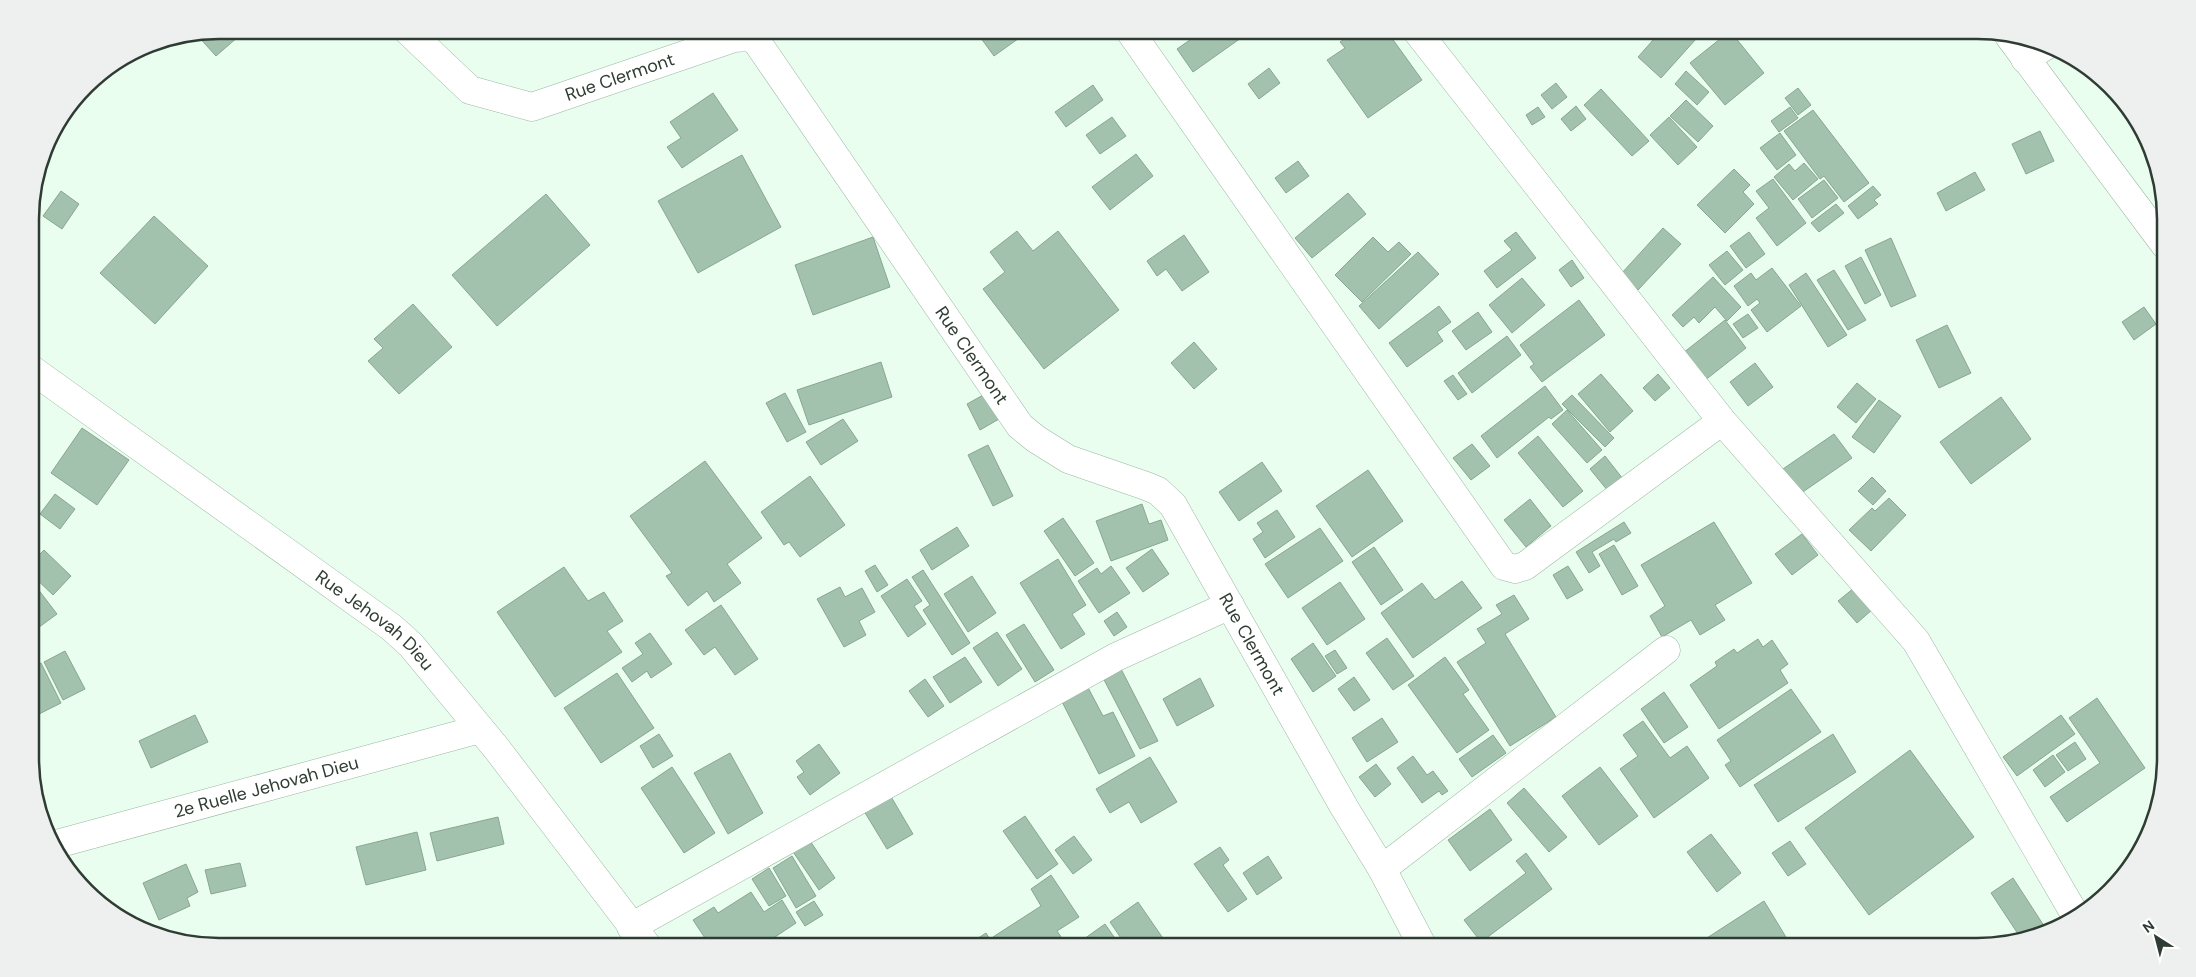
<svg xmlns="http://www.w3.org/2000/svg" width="2196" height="977" font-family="'DM Sans',sans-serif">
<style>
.building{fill:#a3c2ad;stroke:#88a691}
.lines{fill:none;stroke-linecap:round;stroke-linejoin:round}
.minor-casing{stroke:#9ab8a3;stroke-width:29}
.minor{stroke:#fff;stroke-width:28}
.labels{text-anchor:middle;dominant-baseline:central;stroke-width:5;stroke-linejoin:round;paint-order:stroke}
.street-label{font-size:18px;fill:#2f3c33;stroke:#fff}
.rim{fill:none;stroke:#2f3c33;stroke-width:2.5}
</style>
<rect width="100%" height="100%" fill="#eafef0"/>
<g class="building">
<path d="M 219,30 L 246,30 L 216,56 L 196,34 Z"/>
<path d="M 975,30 L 1018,30 L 1022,36 L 994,56 Z"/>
<path d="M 1204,30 L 1246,30 L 1248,33 L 1193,72 L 1177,49 Z"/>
<path d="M 1357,30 L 1386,30 L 1422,80 L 1368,118 L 1327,60 L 1345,48 L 1340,42 Z"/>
<path d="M 1662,30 L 1687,30 L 1696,39 L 1661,78 L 1638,57 Z"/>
<path d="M 1730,31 L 1764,73 L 1725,105 L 1690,63 Z"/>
<path d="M 1269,68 L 1280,83 L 1259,99 L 1248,84 Z"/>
<path d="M 1686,71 L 1709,92 L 1697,105 L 1675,84 Z"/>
<path d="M 1556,83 L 1567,97 L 1552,109 L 1541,95 Z"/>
<path d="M 1093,85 L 1103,100 L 1066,127 L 1055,112 Z"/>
<path d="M 1798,88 L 1811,105 L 1798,115 L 1785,98 Z"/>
<path d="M 1601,89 L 1649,141 L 1632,156 L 1584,105 Z"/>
<path d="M 713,93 L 738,130 L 682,168 L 667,147 L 681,138 L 670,122 Z"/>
<path d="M 1686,100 L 1713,126 L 1698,142 L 1670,116 Z"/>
<path d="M 1576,106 L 1586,119 L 1571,131 L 1561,119 Z"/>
<path d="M 1538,107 L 1545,117 L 1532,125 L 1526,115 Z"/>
<path d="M 1790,107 L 1798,118 L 1779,132 L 1771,121 Z"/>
<path d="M 1813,110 L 1869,183 L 1844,202 L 1824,176 L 1820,179 L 1784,131 Z"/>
<path d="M 1112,117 L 1126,136 L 1100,154 L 1086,135 Z"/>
<path d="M 1669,117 L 1697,147 L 1678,165 L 1650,135 Z"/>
<path d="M 2040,131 L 2054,161 L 2026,174 L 2012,144 Z"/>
<path d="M 1780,133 L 1796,155 L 1777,170 L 1760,148 Z"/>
<path d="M 1136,154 L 1153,176 L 1110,210 L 1092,187 Z"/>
<path d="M 742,155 L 781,227 L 698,273 L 658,201 Z"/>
<path d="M 1298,161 L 1309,176 L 1286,193 L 1275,178 Z"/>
<path d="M 1804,163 L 1818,179 L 1793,200 L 1774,177 L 1789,164 L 1795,171 Z"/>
<path d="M 1734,169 L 1750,185 L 1743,192 L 1754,204 L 1725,233 L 1697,205 Z"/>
<path d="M 1975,172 L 1985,190 L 1946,211 L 1937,193 Z"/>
<path d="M 1773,179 L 1806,223 L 1777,246 L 1756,218 L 1769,208 L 1756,191 Z"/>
<path d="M 1824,180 L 1838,198 L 1812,218 L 1798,199 Z"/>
<path d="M 1873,186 L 1881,195 L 1874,200 L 1878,204 L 1858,219 L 1848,206 Z"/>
<path d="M 61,191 L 79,204 L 62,229 L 43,216 Z"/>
<path d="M 1348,193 L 1366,214 L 1312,258 L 1295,238 Z"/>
<path d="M 546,194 L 590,245 L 497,326 L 452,275 Z"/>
<path d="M 1836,204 L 1844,213 L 1819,232 L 1811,223 Z"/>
<path d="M 154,216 L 208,266 L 155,324 L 100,273 Z"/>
<path d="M 1663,228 L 1681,244 L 1638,290 L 1621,274 Z"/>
<path d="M 1017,231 L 1033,251 L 1058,231 L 1119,310 L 1044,369 L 983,289 L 1005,272 L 990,252 Z"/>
<path d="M 1516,232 L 1536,258 L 1497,288 L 1484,271 L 1512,250 L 1504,241 Z"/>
<path d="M 1749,232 L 1765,254 L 1746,268 L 1730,246 Z"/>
<path d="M 1184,235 L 1209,272 L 1182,291 L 1166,269 L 1157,276 L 1147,261 Z"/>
<path d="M 873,237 L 890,287 L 813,315 L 795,265 Z"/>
<path d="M 1373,237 L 1388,252 L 1399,242 L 1411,254 L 1362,302 L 1335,275 Z"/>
<path d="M 1891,238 L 1916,296 L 1891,307 L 1865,250 Z"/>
<path d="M 1727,251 L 1743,270 L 1725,285 L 1709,265 Z"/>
<path d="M 1418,252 L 1439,274 L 1379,329 L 1359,306 Z"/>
<path d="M 1861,257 L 1881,295 L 1865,304 L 1845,266 Z"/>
<path d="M 1572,260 L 1584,278 L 1571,287 L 1559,270 Z"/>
<path d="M 1772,268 L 1801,306 L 1767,332 L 1751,310 L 1760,303 L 1757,299 L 1748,306 L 1734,286 L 1751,273 L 1756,280 Z"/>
<path d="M 1834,270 L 1866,320 L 1848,330 L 1817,280 Z"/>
<path d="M 1806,273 L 1847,335 L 1828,347 L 1789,285 Z"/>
<path d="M 1713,277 L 1741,307 L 1727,321 L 1715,307 L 1699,323 L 1694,317 L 1683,327 L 1672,315 Z"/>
<path d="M 1522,278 L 1545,305 L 1512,333 L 1489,305 Z"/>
<path d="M 1579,300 L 1605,335 L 1542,382 L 1530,367 L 1534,364 L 1520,345 Z"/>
<path d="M 413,304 L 452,347 L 399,394 L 368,361 L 383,348 L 374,339 Z"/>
<path d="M 1439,306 L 1451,322 L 1437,332 L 1443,341 L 1407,367 L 1389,343 Z"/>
<path d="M 2144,307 L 2156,324 L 2134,340 L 2122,322 Z"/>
<path d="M 1478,312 L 1492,332 L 1466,350 L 1452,331 Z"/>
<path d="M 1748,314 L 1758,328 L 1743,338 L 1733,324 Z"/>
<path d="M 1725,320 L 1746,348 L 1704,381 L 1683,353 Z"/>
<path d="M 1947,325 L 1971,373 L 1939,388 L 1916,340 Z"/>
<path d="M 1507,336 L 1521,355 L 1472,393 L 1458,373 Z"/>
<path d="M 1194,342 L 1217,369 L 1194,389 L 1171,363 Z"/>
<path d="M 881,362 L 892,397 L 809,425 L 797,390 Z"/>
<path d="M 1755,363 L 1773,387 L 1748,406 L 1730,382 Z"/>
<path d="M 1601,374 L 1633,411 L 1610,432 L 1578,394 Z"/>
<path d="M 1658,374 L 1670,388 L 1655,401 L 1643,388 Z"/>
<path d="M 1453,375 L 1467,394 L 1458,400 L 1444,381 Z"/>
<path d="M 1857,383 L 1876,399 L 1856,423 L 1837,407 Z"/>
<path d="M 1545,386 L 1563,410 L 1551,419 L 1549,417 L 1497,458 L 1481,436 Z"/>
<path d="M 785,393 L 806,432 L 787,442 L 766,403 Z"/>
<path d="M 985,394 L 999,419 L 980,430 L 967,404 Z"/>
<path d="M 1572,395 L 1614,438 L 1605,447 L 1562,404 Z"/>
<path d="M 2001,397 L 2031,439 L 1971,484 L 1940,442 Z"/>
<path d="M 1879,400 L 1901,416 L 1874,453 L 1852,437 Z"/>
<path d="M 1567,410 L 1602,450 L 1587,463 L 1552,424 Z"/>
<path d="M 843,419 L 858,441 L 821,465 L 806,442 Z"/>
<path d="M 82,428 L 129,460 L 97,505 L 51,473 Z"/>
<path d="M 1834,434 L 1852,458 L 1797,496 L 1780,471 Z"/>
<path d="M 1538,436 L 1583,491 L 1563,507 L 1518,453 Z"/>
<path d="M 1472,444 L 1490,466 L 1471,480 L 1453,458 Z"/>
<path d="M 988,445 L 1013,496 L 993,506 L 968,455 Z"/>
<path d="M 1605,456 L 1623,479 L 1608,491 L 1590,469 Z"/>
<path d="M 705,461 L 762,538 L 727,564 L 741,583 L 714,602 L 707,591 L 688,606 L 666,576 L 672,573 L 630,516 Z"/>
<path d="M 1262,462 L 1282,491 L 1239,521 L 1219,492 Z"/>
<path d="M 1368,470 L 1403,521 L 1352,557 L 1316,506 Z"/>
<path d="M 810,476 L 845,525 L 800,557 L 789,542 L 784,545 L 761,512 Z"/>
<path d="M 1872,477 L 1886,491 L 1873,505 L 1858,491 Z"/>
<path d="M 55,494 L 75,509 L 60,529 L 40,514 Z"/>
<path d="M 1889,498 L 1906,515 L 1871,551 L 1849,530 L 1872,508 L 1875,511 Z"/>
<path d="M 1530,499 L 1551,526 L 1526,547 L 1504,520 Z"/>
<path d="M 1142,504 L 1149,524 L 1161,520 L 1168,540 L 1111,561 L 1096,521 Z"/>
<path d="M 1277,510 L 1295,537 L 1265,558 L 1253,539 L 1263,532 L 1257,523 Z"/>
<path d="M 1063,518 L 1094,563 L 1075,576 L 1044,531 Z"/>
<path d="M 1624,522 L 1631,533 L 1616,542 L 1614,539 L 1592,552 L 1600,566 L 1589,573 L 1576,552 Z"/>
<path d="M 1714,522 L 1752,583 L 1715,605 L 1725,620 L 1700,635 L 1691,620 L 1662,637 L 1650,616 L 1665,606 L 1641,565 Z"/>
<path d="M 957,527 L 969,546 L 932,570 L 920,550 Z"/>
<path d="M 1320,528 L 1343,561 L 1288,598 L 1265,564 Z"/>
<path d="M 1802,534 L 1818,555 L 1792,575 L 1775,554 Z"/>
<path d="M 1614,545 L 1638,586 L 1622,595 L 1599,554 Z"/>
<path d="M 1374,547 L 1403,590 L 1381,605 L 1352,562 Z"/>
<path d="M 1152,549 L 1169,574 L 1143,592 L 1126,568 Z"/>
<path d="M 44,550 L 71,576 L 53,595 L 31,574 L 31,563 Z"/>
<path d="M 1058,559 L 1086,605 L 1072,614 L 1085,634 L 1061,649 L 1020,583 Z"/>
<path d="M 875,565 L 888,585 L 877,592 L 865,571 Z"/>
<path d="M 1111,566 L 1130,593 L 1099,613 L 1078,581 L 1097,568 L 1101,574 Z"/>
<path d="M 1568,566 L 1583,590 L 1567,599 L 1553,575 Z"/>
<path d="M 564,567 L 588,601 L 604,592 L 623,621 L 607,631 L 622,652 L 555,697 L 497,612 Z"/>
<path d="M 923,570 L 970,643 L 952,655 L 923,610 L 930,605 L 912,577 Z"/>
<path d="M 972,576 L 996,613 L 968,632 L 944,594 Z"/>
<path d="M 907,579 L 922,601 L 914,606 L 926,624 L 908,637 L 881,596 Z"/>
<path d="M 31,580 L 57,614 L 31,633 Z"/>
<path d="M 1462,581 L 1482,608 L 1413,658 L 1381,613 L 1422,583 L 1435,600 Z"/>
<path d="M 1340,582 L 1365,619 L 1327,645 L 1302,608 Z"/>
<path d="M 840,587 L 845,597 L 862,588 L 875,612 L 859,621 L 866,635 L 844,647 L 817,599 Z"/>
<path d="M 1854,588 L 1873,609 L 1857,623 L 1838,601 Z"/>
<path d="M 1514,595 L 1529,619 L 1505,634 L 1556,717 L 1510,746 L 1457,662 L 1486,643 L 1477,629 L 1502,614 L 1496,605 Z"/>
<path d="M 721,605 L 758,659 L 735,675 L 715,647 L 704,655 L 685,630 Z"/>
<path d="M 1117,612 L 1127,627 L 1114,636 L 1104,621 Z"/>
<path d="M 1024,624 L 1054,670 L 1035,682 L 1006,635 Z"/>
<path d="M 997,632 L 1022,669 L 998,686 L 973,648 Z"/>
<path d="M 650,633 L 672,664 L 651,678 L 647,671 L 632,682 L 622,668 L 643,654 L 635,643 Z"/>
<path d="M 1387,638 L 1414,676 L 1393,690 L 1366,653 Z"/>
<path d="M 1758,639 L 1763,647 L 1772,640 L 1788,664 L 1780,670 L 1788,683 L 1719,729 L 1690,685 L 1717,666 L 1715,662 L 1734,649 L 1737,653 Z"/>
<path d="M 1313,643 L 1336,676 L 1313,692 L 1291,659 Z"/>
<path d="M 1335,650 L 1347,668 L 1337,674 L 1325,656 Z"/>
<path d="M 65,651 L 85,689 L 63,700 L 44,662 Z"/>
<path d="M 965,657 L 982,682 L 950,703 L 933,677 Z"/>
<path d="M 1445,657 L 1469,690 L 1463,694 L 1489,730 L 1457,753 L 1408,685 Z"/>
<path d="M 41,663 L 61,703 L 39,714 L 31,698 L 31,668 Z"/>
<path d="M 1119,665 L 1158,741 L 1140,749 L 1101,674 Z"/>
<path d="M 617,673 L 654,728 L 601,763 L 564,708 Z"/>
<path d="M 1354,677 L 1370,700 L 1354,711 L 1338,689 Z"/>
<path d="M 1200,678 L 1214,706 L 1177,726 L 1163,699 Z"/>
<path d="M 925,679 L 944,706 L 928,717 L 909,691 Z"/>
<path d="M 1084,680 L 1103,716 L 1113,712 L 1135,756 L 1099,774 L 1058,694 Z"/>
<path d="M 1791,689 L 1821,732 L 1740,787 L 1725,765 L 1731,761 L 1717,740 Z"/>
<path d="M 1664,692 L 1688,727 L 1664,743 L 1641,709 Z"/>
<path d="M 2097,698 L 2145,768 L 2067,822 L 2050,797 L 2100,763 L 2069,718 Z"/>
<path d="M 195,715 L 208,742 L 151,768 L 139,741 Z"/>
<path d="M 2061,715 L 2075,734 L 2017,776 L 2003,757 Z"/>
<path d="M 1382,718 L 1398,742 L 1367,762 L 1352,738 Z"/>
<path d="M 1643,721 L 1670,758 L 1687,746 L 1709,778 L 1654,818 L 1620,769 L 1638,756 L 1623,735 Z"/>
<path d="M 659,734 L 673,756 L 653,768 L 640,746 Z"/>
<path d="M 1833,734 L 1856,772 L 1778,822 L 1754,785 Z"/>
<path d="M 1493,735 L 1506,753 L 1472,777 L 1459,759 Z"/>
<path d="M 2075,742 L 2086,759 L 2068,771 L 2056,755 Z"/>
<path d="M 819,744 L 840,773 L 810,795 L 797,777 L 804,772 L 796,761 Z"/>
<path d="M 1910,750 L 1974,837 L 1869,915 L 1805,828 Z"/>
<path d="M 730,753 L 763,813 L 728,834 L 694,773 Z"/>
<path d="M 2053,755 L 2065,772 L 2045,787 L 2033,770 Z"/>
<path d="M 1413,756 L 1427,775 L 1433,771 L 1448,791 L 1442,795 L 1439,791 L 1422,803 L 1397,768 Z"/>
<path d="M 1150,757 L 1177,802 L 1141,823 L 1129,802 L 1110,813 L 1096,789 Z"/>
<path d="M 1376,764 L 1391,784 L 1375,797 L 1359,777 Z"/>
<path d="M 672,767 L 715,833 L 684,853 L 641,788 Z"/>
<path d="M 1600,767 L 1638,816 L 1599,845 L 1562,796 Z"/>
<path d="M 1524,788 L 1567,837 L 1549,852 L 1507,803 Z"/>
<path d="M 890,795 L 913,834 L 887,849 L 864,811 Z"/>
<path d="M 1490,809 L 1512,840 L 1470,871 L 1448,840 Z"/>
<path d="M 1025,816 L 1058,864 L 1037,879 L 1003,831 Z"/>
<path d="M 498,817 L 504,844 L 437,861 L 430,833 Z"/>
<path d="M 417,832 L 426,870 L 366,885 L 356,847 Z"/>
<path d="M 804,832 L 835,878 L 819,890 L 787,843 Z"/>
<path d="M 1711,834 L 1741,873 L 1717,892 L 1687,852 Z"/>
<path d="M 1074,836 L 1092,860 L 1073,874 L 1055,850 Z"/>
<path d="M 1790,841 L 1806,864 L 1788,876 L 1772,853 Z"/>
<path d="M 1220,847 L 1229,860 L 1223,865 L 1247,899 L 1228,912 L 1194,864 Z"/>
<path d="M 1526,853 L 1552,889 L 1481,942 L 1464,920 L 1526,873 L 1516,861 Z"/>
<path d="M 792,856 L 816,896 L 796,908 L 773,868 Z"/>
<path d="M 1268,856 L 1282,878 L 1257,895 L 1243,873 Z"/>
<path d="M 240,863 L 246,886 L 211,894 L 205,870 Z"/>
<path d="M 186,864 L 198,892 L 187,898 L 190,906 L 159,920 L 143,883 Z"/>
<path d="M 2129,867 L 2127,873 L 2113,886 L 2110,881 Z"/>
<path d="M 769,868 L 786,896 L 769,906 L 752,879 Z"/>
<path d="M 1051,875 L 1079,917 L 1057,931 L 1068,947 L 999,947 L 993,937 L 1041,906 L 1031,889 Z"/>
<path d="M 2013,878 L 2048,932 L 2038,937 L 2022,940 L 1991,893 Z"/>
<path d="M 751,892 L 764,912 L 782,900 L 796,923 L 760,947 L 711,947 L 693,920 L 714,907 L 718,913 Z"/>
<path d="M 814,901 L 823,915 L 805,926 L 796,912 Z"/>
<path d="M 1764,901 L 1792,947 L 1693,947 Z"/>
<path d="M 1138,902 L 1169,947 L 1127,947 L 1110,922 Z"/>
<path d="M 1105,924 L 1121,947 L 1075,947 L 1074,946 Z"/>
<path d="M 986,933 L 995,947 L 966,946 Z"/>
</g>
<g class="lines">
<g class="minor-casing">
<g id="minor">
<path id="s1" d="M 407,30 L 470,90 L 532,107 L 734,38 L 749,37 L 757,42 L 1020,426 L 1036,439 L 1068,459 L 1146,486 L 1158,491 L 1173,505 L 1344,807 L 1382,869 L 1423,947"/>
<path d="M 1129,30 L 1504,566 L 1515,569 L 1525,566 L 1722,421"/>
<path d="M 1416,30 L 1722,421 L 1916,641 L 2077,918"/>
<path d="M 2009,36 L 2165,245"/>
<path d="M 2025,59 L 2049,44"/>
<path id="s2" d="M 31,369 L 391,627 L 411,645 L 497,749 L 648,947"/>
<path id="s3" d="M 53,845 L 480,729"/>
<path d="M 1382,869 L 1666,650"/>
<path d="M 631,927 L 1116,657 L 1230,605"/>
</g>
</g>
<use href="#minor" class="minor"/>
</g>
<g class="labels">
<g class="street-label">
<text stroke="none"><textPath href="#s1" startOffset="244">Rue Clermont</textPath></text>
<text stroke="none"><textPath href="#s1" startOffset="769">Rue Clermont</textPath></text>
<text stroke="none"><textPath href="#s2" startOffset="426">Rue Jehovah Dieu</textPath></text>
<text stroke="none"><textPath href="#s1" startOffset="1189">Rue Clermont</textPath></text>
<text stroke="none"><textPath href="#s3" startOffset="221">2e Ruelle Jehovah Dieu</textPath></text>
</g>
</g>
<path d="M0 0H2196V977H0ZM219 39H1977A180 180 0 0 1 2157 219V758A180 180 0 0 1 1977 938H219A180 180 0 0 1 39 758V219A180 180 0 0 1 219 39Z" fill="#eeefef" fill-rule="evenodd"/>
<path class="rim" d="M219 39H1977A180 180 0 0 1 2157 219V758A180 180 0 0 1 1977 938H219A180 180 0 0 1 39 758V219A180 180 0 0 1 219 39Z"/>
<g transform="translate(2156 937) rotate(324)" stroke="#ffffff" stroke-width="4" paint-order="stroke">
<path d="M0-4L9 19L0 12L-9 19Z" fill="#2f3c33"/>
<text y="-8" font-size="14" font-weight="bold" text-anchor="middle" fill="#2f3c33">N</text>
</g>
</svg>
